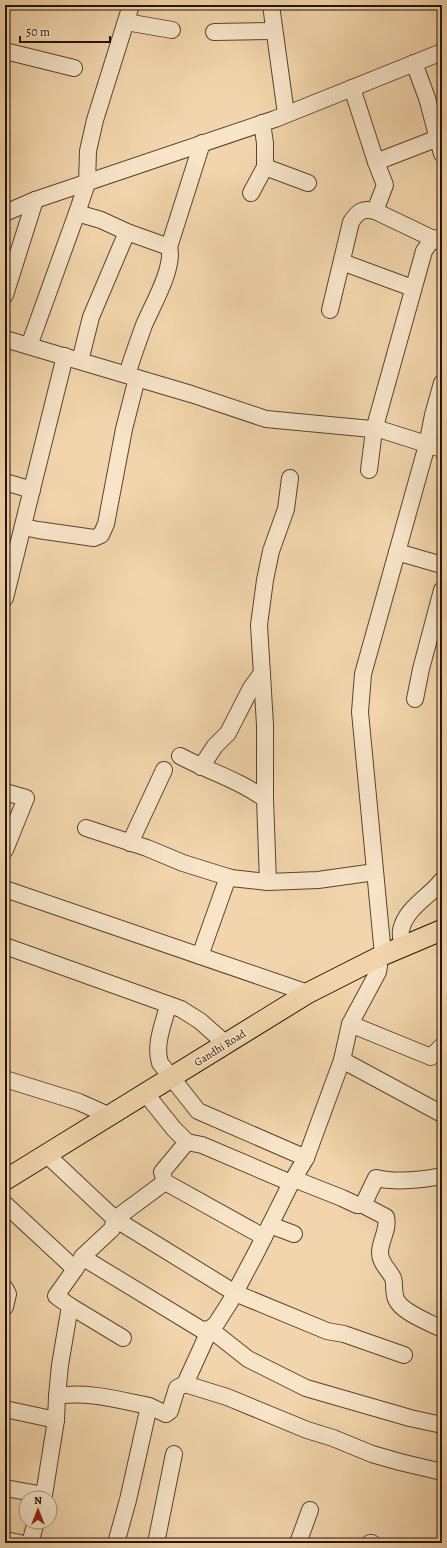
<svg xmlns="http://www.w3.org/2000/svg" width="447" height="1548" font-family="Alegreya,serif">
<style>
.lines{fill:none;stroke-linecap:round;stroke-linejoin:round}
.minor-casing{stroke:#5a442b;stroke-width:18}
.major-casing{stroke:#271300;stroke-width:22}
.minor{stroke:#f7e4c9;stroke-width:16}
.major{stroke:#f2d5ac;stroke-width:20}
.labels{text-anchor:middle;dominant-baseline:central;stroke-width:3.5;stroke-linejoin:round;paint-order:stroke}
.street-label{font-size:11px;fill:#271300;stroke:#f7e4c9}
</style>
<rect width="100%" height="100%" fill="#f2d5ac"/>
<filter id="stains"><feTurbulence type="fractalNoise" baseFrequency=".005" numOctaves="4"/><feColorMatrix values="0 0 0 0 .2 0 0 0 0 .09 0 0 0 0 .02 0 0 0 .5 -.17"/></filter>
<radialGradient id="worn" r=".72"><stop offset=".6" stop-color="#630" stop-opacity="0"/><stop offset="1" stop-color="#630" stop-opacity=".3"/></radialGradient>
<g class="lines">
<g class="minor-casing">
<g id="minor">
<path d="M 271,5 L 286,114"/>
<path d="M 126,22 L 172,30"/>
<path d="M 214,32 L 274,31"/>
<path d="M 5,51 L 74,68"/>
<path d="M 414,63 L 427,98 L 442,154"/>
<path d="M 352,88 L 376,162 L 438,138"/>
<path d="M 262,123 L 265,143 L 265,167 L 308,183"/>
<path d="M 251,193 L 265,167"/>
<path d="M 375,211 L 385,185 L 376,162"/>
<path d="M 5,213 L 35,200 L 275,119 L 442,52"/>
<path d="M 77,213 L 101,220 L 127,232 L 169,247 L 202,143"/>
<path d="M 342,262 L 407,286"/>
<path d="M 5,295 L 35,200"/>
<path d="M 330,310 L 351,222 C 358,211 363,208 375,211 L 442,243"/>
<path d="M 5,339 L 191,394 L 266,419 L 382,430 L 442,449"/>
<path d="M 29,346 L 78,210 L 87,183 L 88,151 L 95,120 L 131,5"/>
<path d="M 80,361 L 91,317 L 127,232"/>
<path d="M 127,375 C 132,358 138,342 144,325 C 152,306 175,267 169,247"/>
<path d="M 369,470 L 374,430 L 424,251 L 433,238"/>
<path d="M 5,482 L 32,490"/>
<path d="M 23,527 L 38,530 L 94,538 L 101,535 L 106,524 L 124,429 L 137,378"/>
<path d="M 397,552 L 442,565"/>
<path d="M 5,598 L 65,356"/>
<path d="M 415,699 L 421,669 L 442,590"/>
<path d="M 180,756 C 208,771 239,780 265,799"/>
<path d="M 201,767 L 215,746 L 228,733 L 251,688 L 262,673"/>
<path d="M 5,792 L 26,798 L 5,850"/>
<path d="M 86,828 L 147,848 L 183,863 L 231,878 L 268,882 L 318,880 L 375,872"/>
<path d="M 130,843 L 164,770"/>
<path d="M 268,882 L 265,799 L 265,725 L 259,625 L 265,580 L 271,551 L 286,509 L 290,478"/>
<path d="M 5,889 L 308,993"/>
<path d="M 5,946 L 181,1009 L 200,1021 L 226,1044"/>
<path d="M 402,946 C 402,941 400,935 401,930 C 406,907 430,897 442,880"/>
<path d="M 383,955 L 360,712 L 363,674 L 427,445 L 433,415 L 442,383"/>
<path d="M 200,956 L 228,877"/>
<path d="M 168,1005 C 164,1023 154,1044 160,1063 L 198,1111 L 306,1158 L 342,1060 L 350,1024 L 431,1057 L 442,1046"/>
<path d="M 350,1024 L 378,972 L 379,966 L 377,958"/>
<path d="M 342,1060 L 442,1114"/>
<path d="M 5,1079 L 79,1102 L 110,1116"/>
<path d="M 146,1094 L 174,1129 L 187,1142 L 162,1172 L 165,1182 L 264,1237"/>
<path d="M 187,1142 L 202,1145 L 291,1183"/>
<path d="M 47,1155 L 115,1219 L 112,1229 L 82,1257 L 202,1330 L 210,1329 L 216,1324 L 230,1302 L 258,1249 L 291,1183 L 306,1158"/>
<path d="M 294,1179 L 342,1198 L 357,1205 L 363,1205 L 376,1178 C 397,1183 421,1180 442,1176"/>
<path d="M 165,1182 L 115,1219 L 235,1293 L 327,1331 L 344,1334 L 404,1355"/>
<path d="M 5,1204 L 75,1269 L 81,1260"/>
<path d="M 363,1205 L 386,1217 C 389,1230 380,1240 380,1253 C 380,1263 389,1270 393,1278 C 395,1283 393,1291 396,1299 C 401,1312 429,1322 442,1329"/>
<path d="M 270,1225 L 294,1234"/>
<path d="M 5,1288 L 8,1294 L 5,1307"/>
<path d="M 70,1306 L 123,1338"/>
<path d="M 186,1385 L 185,1384 L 210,1329 L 248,1359 L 306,1388 L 410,1418 L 442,1425"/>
<path d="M 57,1396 L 60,1365 L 70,1306 L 56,1296 L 75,1269"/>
<path d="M 149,1406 L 166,1414 L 170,1411 L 177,1388 L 185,1384 L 227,1397 L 307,1430 L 333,1438 L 372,1454 L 400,1462 L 442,1472"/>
<path d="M 5,1409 L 56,1420"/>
<path d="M 5,1488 L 44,1495 L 56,1420 L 57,1396 C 88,1391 119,1400 149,1406 L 128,1500 L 116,1543"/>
<path d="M 5,1540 L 20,1543"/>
<path d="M 30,1543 L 36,1522"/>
<path d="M 156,1543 L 174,1454"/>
<path d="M 298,1543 L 310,1510"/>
<path d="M 370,1543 L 372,1543"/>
</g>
</g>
<g class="major-casing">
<path id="major" d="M 5,1180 L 308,993 L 383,955 L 442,930"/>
</g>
<use href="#minor" class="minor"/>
<use href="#major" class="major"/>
</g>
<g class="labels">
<g class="street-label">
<text transform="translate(220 1048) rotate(-32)">Gandhi Road</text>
</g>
</g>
<rect width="447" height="1548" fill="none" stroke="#f2d5ac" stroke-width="20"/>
<rect x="6" y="6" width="435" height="1536" fill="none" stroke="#271300" stroke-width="2"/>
<rect x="10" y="10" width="427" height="1528" fill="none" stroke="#271300"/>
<g transform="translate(38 1510)"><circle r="19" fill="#f7e4c9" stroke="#a49079"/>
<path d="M0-3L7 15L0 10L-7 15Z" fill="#8f2418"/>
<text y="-6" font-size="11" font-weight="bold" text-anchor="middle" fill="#271300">N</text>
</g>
<path d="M20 36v6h90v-6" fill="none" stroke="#271300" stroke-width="2"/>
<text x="26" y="36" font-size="12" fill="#271300" stroke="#f7e4c9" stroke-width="3" paint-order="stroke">50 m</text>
<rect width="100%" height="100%" filter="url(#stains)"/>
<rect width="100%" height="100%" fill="url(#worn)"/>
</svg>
